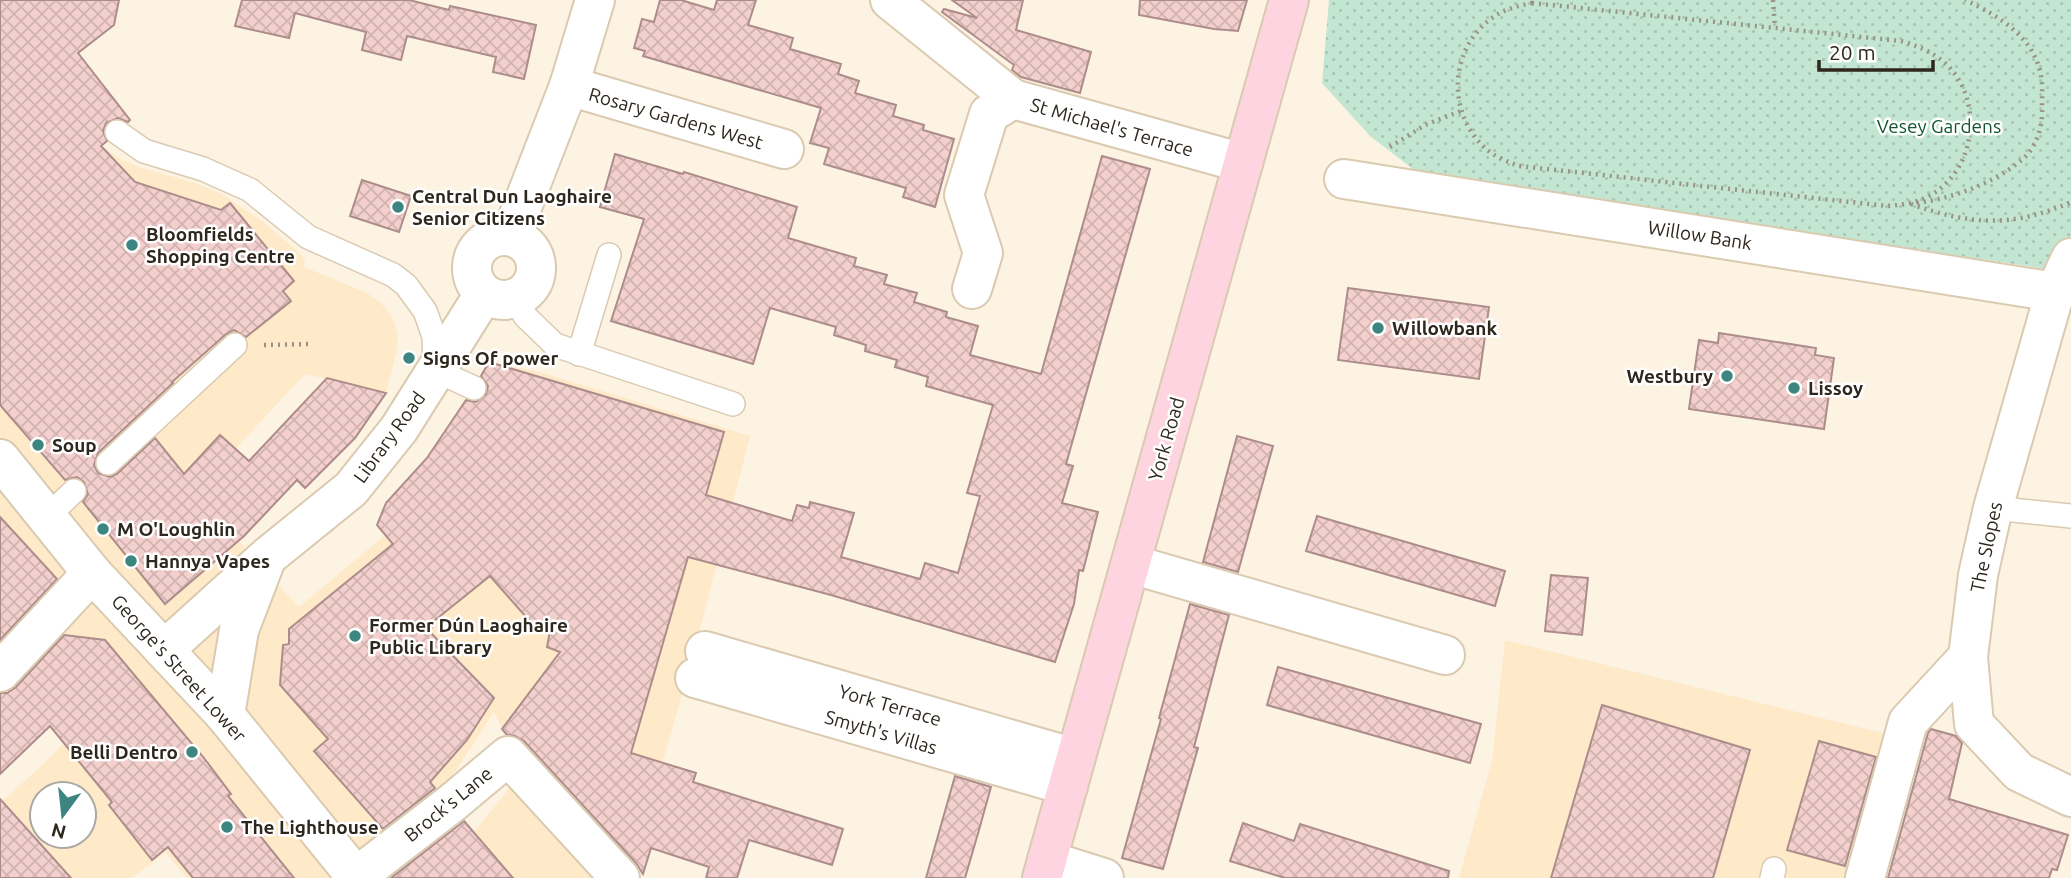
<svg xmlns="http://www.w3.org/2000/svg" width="2071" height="878" font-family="Ubuntu,sans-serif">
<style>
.built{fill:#fee9c8;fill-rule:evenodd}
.park{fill:url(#park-dots)}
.building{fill:url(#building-cross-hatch);stroke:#ad8d8b;stroke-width:2}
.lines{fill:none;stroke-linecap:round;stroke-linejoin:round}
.service-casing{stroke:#dacab0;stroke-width:26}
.minor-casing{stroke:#dacab0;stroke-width:42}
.tertiary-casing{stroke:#dacab0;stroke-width:42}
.secondary-casing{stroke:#dacab0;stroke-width:42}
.path{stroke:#9a9285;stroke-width:4.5;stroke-dasharray:2 5;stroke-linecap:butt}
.service{stroke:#fff;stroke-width:23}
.minor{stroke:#fff;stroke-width:38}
.tertiary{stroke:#fff;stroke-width:38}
.secondary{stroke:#fed4e1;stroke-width:38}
.poi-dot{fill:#3d8580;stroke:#fff;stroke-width:2.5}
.labels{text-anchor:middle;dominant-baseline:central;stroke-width:5;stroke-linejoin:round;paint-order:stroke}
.street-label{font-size:19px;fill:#2d271d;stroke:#fff}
.park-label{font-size:19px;fill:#115438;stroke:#fff}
.poi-label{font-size:19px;font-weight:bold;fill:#2d271d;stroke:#fff;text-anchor:start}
</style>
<defs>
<pattern id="park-dots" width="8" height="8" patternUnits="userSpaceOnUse" patternTransform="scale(1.75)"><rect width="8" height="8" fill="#c3e6d2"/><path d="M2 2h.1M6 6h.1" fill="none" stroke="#a8c5b4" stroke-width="1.8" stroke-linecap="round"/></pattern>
<pattern id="building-cross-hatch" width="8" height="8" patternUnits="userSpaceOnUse" patternTransform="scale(1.75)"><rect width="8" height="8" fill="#f3d0ce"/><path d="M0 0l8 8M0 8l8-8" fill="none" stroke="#d1b3b0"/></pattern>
</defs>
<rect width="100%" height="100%" fill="#fdf3e3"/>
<g class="built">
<path d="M 0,0 L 119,0 L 114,25 L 78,53 L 130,120 L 101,146 L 124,161 L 143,168 L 198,184 L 221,194 L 261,220 L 302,255 L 305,260 L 304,267 L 367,293 L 381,303 L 392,317 L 398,333 L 397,350 L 386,393 L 305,374 L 197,490 L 258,564 L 299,607 L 383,537 L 384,532 L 378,523 L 381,512 L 388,508 L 386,504 L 395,498 L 393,495 L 427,458 L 489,362 L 540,372 L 750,436 L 692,660 L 633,864 L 502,729 L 494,712 L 439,796 L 474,832 L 513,784 L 601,878 L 187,878 L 165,852 L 132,878 L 0,878 L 0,803 L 38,769 L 98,710 L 70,686 L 30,639 L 0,645 L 0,480 L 87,566 L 0,438 ZM 42,794 L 84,794 L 84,836 L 42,836 Z"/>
<path d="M 1505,640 L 1887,734 L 1847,878 L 1459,878 L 1492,761 Z"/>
</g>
<path class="park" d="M 1329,0 L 2071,0 L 2071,236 L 2047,269 L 1422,176 L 1370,136 L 1322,83 Z"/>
<g class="building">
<path d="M 0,0 L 119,0 L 114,25 L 78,53 L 130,120 L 128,122 L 118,118 L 106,123 L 103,131 L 107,141 L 101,146 L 135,182 L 221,210 L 230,203 L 294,281 L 283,291 L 291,301 L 246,337 L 234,330 L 225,335 L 172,382 L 173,383 L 98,453 L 94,465 L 98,473 L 110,477 L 117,474 L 155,438 L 184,474 L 220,435 L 249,461 L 327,378 L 386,393 L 355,438 L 305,488 L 297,480 L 244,536 L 165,604 L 83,502 L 88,494 L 84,482 L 77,477 L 65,480 L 0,405 Z"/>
<path d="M 242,0 L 409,0 L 449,10 L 450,6 L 536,25 L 524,79 L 493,72 L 496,57 L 407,36 L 401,60 L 362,50 L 366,32 L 295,13 L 289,38 L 235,26 Z"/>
<path d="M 660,0 L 681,0 L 714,10 L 717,0 L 756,0 L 748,25 L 793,38 L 790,49 L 841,64 L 838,74 L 859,81 L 855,93 L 896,105 L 893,116 L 924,125 L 923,130 L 954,139 L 935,207 L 903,197 L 906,188 L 824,164 L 829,148 L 810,143 L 821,108 L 643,56 L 645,51 L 634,48 L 642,19 L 654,22 Z"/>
<path d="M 952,0 L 1023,0 L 1016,30 L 1091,52 L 1080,93 L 1021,77 L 1012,70 L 1014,65 L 942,12 L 944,9 L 977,18 Z"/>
<path d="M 1140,0 L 1247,0 L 1238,31 L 1214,29 L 1139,15 Z"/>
<path d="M 615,154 L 683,174 L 684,172 L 797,207 L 788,238 L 856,258 L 854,266 L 887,275 L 884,284 L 917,293 L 914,302 L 947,312 L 946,317 L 978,326 L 970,355 L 1041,374 L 1102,156 L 1150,169 L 1066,464 L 1073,466 L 1062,503 L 1098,512 L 1083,571 L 1079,570 L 1074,604 L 1055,662 L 831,595 L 688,557 L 631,753 L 696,773 L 693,782 L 843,829 L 832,865 L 749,840 L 737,878 L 706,878 L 709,867 L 651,848 L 643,874 L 636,863 L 524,741 L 515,736 L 507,735 L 502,729 L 560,652 L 547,647 L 550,631 L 533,625 L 490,576 L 429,625 L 432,628 L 429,631 L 494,698 L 467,740 L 430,782 L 435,788 L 383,829 L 314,751 L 328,739 L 280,685 L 283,645 L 289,644 L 289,629 L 393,544 L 377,525 L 386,503 L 427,458 L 466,400 L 476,402 L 486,394 L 488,386 L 481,376 L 489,362 L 724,432 L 706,495 L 792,521 L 797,505 L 809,508 L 810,502 L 854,513 L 841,557 L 920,579 L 925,563 L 958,573 L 980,496 L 967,493 L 993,405 L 926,386 L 928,377 L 895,367 L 897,360 L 865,351 L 866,345 L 834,335 L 836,327 L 770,308 L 753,364 L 611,321 L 644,219 L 600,207 Z"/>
<path d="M 362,180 L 411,196 L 399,232 L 350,216 Z"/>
<path d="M 1348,288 L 1489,307 L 1479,379 L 1338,360 Z"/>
<path d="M 1719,333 L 1816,348 L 1815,355 L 1834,358 L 1824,429 L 1689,409 L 1699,340 L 1718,343 Z"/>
<path d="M 1237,436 L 1273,446 L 1238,572 L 1203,562 Z"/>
<path d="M 1317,516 L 1505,571 L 1495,606 L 1306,551 Z"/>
<path d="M 0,517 L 57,579 L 0,640 Z"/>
<path d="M 1551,575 L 1588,578 L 1582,635 L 1545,631 Z"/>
<path d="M 1190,604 L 1229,615 L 1194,747 L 1198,748 L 1163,869 L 1122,858 L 1161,719 L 1159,718 Z"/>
<path d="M 64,635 L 105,640 L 204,758 L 231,794 L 228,796 L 294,878 L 193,878 L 168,847 L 152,860 L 109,805 L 112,802 L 50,726 L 0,774 L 0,693 L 7,693 L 16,687 Z"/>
<path d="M 1278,667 L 1481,724 L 1470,763 L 1267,705 Z"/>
<path d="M 1602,705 L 1750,750 L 1713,878 L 1551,878 Z"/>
<path d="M 1931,729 L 1956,736 L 1962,743 L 1949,799 L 2068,835 L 2057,870 L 2052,869 L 2049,878 L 1888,878 L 1928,733 Z"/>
<path d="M 1819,741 L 1876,757 L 1845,866 L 1787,850 Z"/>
<path d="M 955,776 L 991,787 L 979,830 L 965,878 L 926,878 Z"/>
<path d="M 0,799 L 71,878 L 0,878 Z"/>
<path d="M 464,821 L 513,878 L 391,878 Z"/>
<path d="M 1243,823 L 1294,841 L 1300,824 L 1449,871 L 1448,878 L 1285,878 L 1230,861 Z"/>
</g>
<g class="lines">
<g class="service-casing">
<g id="service">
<path d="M 117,132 L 144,151 L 203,169 L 250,190 L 308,237 L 393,275 L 406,285 L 425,311 L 434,336 L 435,370 L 474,388"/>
<path d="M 514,299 L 526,317 L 555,345 L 733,404"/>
<path d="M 579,354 L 609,255"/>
<path d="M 108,463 L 235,345"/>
<path d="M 1993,508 L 2071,516"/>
<path d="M 47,517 L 74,491"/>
<path d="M 1772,878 L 1774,869"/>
</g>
</g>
<g class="minor-casing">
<g id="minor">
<path d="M 890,0 L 1013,99 L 1243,163"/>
<path d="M 569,86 L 784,149"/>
<path d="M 1344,179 L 2055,292"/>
<circle cx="504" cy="268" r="32"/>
<path d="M 520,240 L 515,225 L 569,86 L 595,0"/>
<path d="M 2071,258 L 2055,292 L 1993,508 L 1978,575 L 1968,657 L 1974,724 L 2019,772 L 2071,797"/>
<path d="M 972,289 L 983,253 L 964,195 L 989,114 L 1013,99"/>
<path d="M 1131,564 L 1445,655"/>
<path d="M 164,650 L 267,557 L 351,489 L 399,429 L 484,294"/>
<path d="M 705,651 L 1075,758"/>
<path d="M 0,672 L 92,573"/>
<path d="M 695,678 L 1068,786"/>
<path d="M 225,715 L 239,630 L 265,562"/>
<path d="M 1047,860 L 1104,878"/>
<path d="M 356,877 L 452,803 L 508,756 L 620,878"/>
<path d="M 1865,878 L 1908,722 L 1968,657"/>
</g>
</g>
<g class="tertiary-casing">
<path id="tertiary" d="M 0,459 L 92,573 L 225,715 L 357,878"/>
</g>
<g class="secondary-casing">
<path id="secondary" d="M 1042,878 L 1289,0"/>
</g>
<g class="path">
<path d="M 1773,0 L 1775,28"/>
<path d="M 1532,3 L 1901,41 C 1915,45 1928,50 1940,59 C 1985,93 1979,169 1929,196 C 1916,203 1902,205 1887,206 L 1519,166 C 1506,161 1492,156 1482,145 C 1446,109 1451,47 1492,18 C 1504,9 1518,6 1532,3 Z"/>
<path d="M 1390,147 L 1425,125 L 1461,111"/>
<path d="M 1917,203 C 1954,198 1995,183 2024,158 C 2037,146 2043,125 2042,109 C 2042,96 2043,83 2040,71 C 2032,36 1996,14 1965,0"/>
<path d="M 1911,204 C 1970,225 2012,228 2071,202"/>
<path d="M 264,345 L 311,344"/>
</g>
<use href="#service" class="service"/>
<use href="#minor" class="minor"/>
<use href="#tertiary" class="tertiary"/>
<use href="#secondary" class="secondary"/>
</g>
<g class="poi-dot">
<circle cx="398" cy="207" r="7"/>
<circle cx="132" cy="245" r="7"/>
<circle cx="1378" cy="328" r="7"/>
<circle cx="409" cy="358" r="7"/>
<circle cx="1727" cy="376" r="7"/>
<circle cx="1794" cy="388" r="7"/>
<circle cx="38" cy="445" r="7"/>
<circle cx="103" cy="529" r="7"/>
<circle cx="131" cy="561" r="7"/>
<circle cx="355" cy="636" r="7"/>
<circle cx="192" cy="752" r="7"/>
<circle cx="227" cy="827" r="7"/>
</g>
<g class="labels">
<g class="street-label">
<text transform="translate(676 118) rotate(16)">Rosary Gardens West</text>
<text transform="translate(1112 127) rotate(16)">St Michael's Terrace</text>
<text transform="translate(1700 235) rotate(9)">Willow Bank</text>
<text transform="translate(389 437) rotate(-54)">Library Road</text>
<text transform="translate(1166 439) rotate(-74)">York Road</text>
<text transform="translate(1986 547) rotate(-78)">The Slopes</text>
<text transform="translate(179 668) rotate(48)">George's Street Lower</text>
<text transform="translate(890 705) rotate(16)">York Terrace</text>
<text transform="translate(881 732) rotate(16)">Smyth's Villas</text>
<text transform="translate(448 804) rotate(-39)">Brock's Lane</text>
</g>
<g class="park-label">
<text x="1939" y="126">Vesey Gardens</text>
</g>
<g class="poi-label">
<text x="412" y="196">Central Dun Laoghaire<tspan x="412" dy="22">Senior Citizens</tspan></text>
<text x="146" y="234">Bloomfields<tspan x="146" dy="22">Shopping Centre</tspan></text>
<text x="1392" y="328">Willowbank</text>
<text x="423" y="358">Signs Of power</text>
<text x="1713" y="376" text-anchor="end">Westbury</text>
<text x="1808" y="388">Lissoy</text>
<text x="52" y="445">Soup</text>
<text x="117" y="529">M O'Loughlin</text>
<text x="145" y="561">Hannya Vapes</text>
<text x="369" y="625">Former Dún Laoghaire<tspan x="369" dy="22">Public Library</tspan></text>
<text x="178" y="752" text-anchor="end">Belli Dentro</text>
<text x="241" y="827">The Lighthouse</text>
</g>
</g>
<g transform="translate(63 815) rotate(195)"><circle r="33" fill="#ffffff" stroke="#aba9a5" stroke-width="2"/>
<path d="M0-5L12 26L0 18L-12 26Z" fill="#3d8580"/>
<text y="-10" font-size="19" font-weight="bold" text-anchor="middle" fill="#2d271d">N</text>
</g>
<path d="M1819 60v10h114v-10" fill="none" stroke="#2d271d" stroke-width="3.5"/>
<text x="1829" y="60" font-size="21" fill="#2d271d" stroke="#ffffff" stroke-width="5" paint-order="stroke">20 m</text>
</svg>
